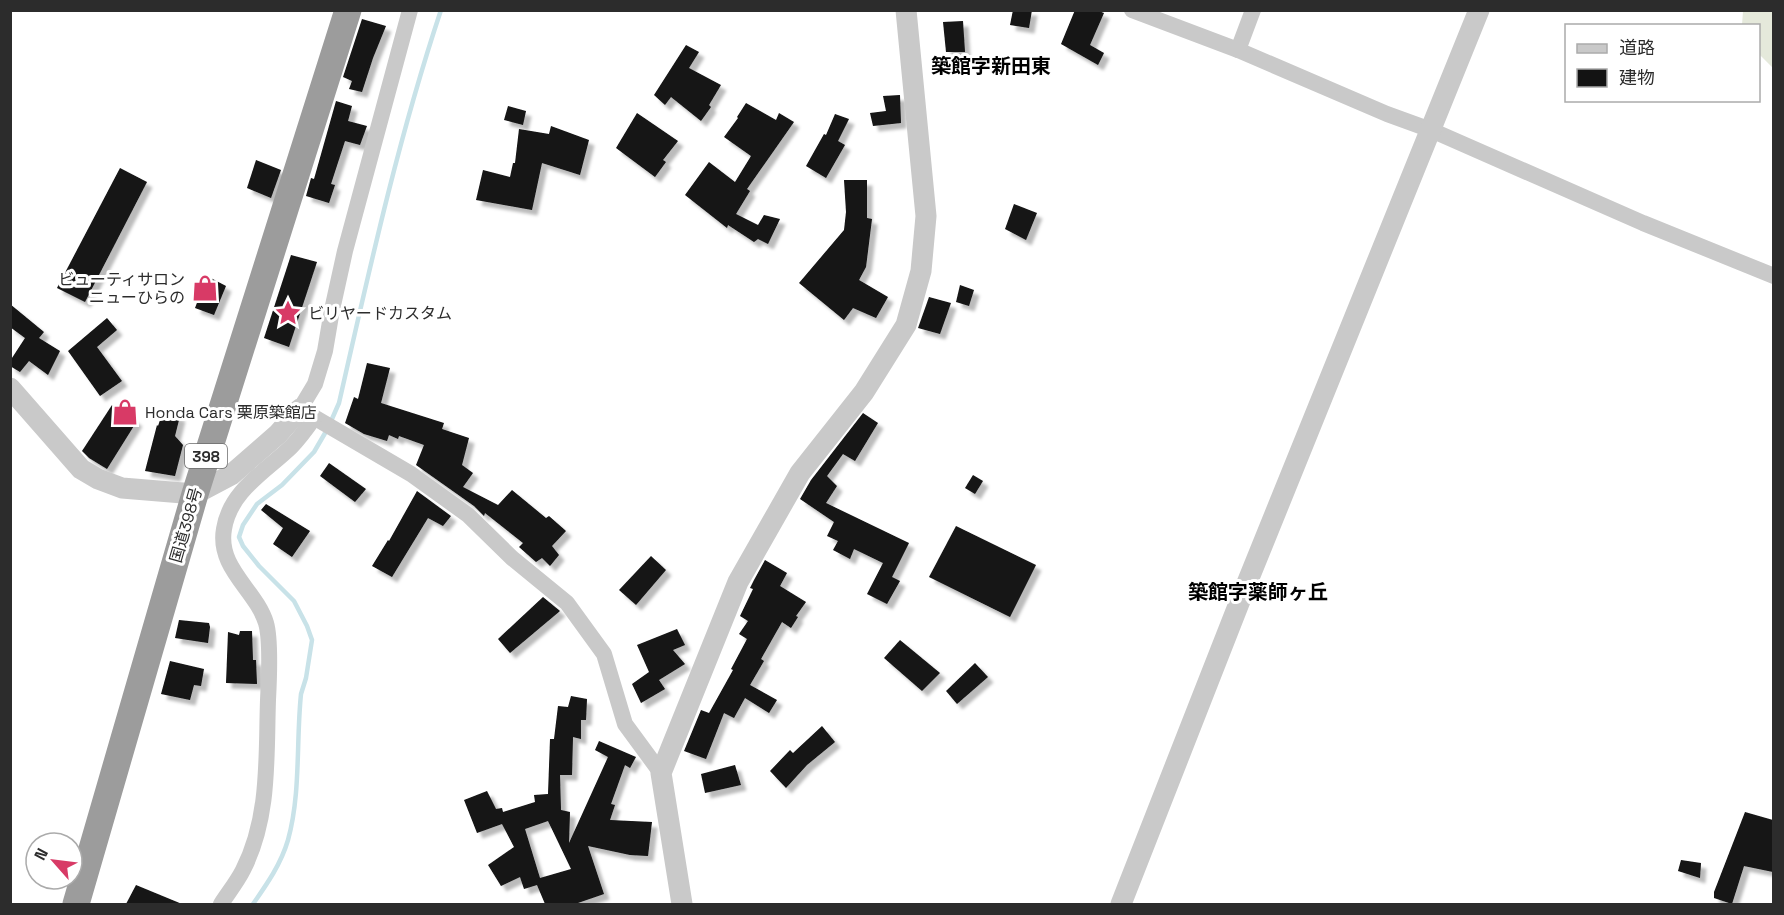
<svg xmlns="http://www.w3.org/2000/svg" width="1784" height="915" font-family="'Space Grotesk','Noto Sans JP',sans-serif">
<style>
.green{fill:#e5e9db}
.lines{fill:none;stroke-linecap:round;stroke-linejoin:round}
.stream{stroke:#c8e2e8;stroke-width:4.5}
.building{fill:#131313;fill-rule:evenodd;filter:url(#shadow)}
.minor{stroke:#c9c9c9;stroke-width:16}
.tertiary{stroke:#c9c9c9;stroke-width:21}
.trunk{stroke:#9c9c9c;stroke-width:27}
.labels{text-anchor:middle;dominant-baseline:central;stroke-width:6;stroke-linejoin:round;paint-order:stroke}
.shield{fill:#fff;stroke:#6b6b6b;stroke-width:1.5}
.shield-label{font-size:15px;font-weight:bold;fill:#2c2c2c}
.poi-label{font-size:16px;fill:#2c2c2c;stroke:#fff;text-anchor:start}
.street-label{font-size:16px;fill:#2c2c2c;stroke:#fff}
.quarter-label{font-size:20px;font-weight:bold;fill:#000;stroke:#fff}
</style>
<defs>
<filter id="shadow"><feDropShadow dx="5.5" dy="5.5" stdDeviation="1.5" flood-color="#0004"/></filter>
</defs>
<rect width="100%" height="100%" fill="#fff"/>
<path class="green" d="M 1743,11 L 1773,11 L 1773,68 L 1759,54 L 1758,26 L 1742,25 Z"/>
<g class="lines">
<path class="stream" d="M 253,904 C 267,884 281,864 288,840 C 301,793 296,742 301,694 L 306,678 L 312,640 L 307,626 L 294,601 L 259,566 L 243,546 L 239,537 L 243,525 L 257,504 L 282,485 L 314,452 L 328,428 L 339,403 C 369,271 398,139 441,10"/>
</g>
<g class="building">
<path d="M 1013,10 L 1032,10 L 1029,28 L 1010,25 Z"/>
<path d="M 1075,10 L 1096,10 L 1104,13 L 1090,45 L 1104,53 L 1098,65 L 1061,44 Z"/>
<path d="M 362,19 L 386,26 L 373,58 L 362,92 L 349,89 L 352,81 L 343,77 Z"/>
<path d="M 963,21 L 965,52 L 946,52 L 943,22 Z"/>
<path d="M 686,45 L 699,52 L 689,68 L 721,85 L 709,105 L 711,107 L 701,121 L 671,97 L 665,105 L 654,95 Z"/>
<path d="M 900,95 L 901,123 L 873,126 L 870,113 L 886,111 L 883,96 Z"/>
<path d="M 336,101 L 352,106 L 348,121 L 367,126 L 360,145 L 345,141 L 331,184 L 335,185 L 329,203 L 306,196 L 311,178 L 314,179 Z"/>
<path d="M 746,103 L 776,120 L 779,113 L 794,122 L 747,189 L 750,191 L 736,214 L 758,225 L 764,215 L 780,219 L 768,244 L 758,239 L 754,242 L 728,225 L 727,228 L 685,195 L 709,162 L 735,182 L 751,156 L 724,137 L 738,118 L 737,117 Z"/>
<path d="M 508,106 L 526,111 L 523,125 L 504,120 Z"/>
<path d="M 637,113 L 678,141 L 663,160 L 666,162 L 655,177 L 616,148 Z"/>
<path d="M 835,114 L 849,119 L 838,141 L 845,145 L 826,178 L 806,166 L 824,134 L 826,135 Z"/>
<path d="M 551,126 L 589,140 L 580,175 L 542,163 L 532,210 L 476,200 L 483,170 L 510,177 L 513,163 L 515,163 L 519,129 L 549,134 Z"/>
<path d="M 256,160 L 281,170 L 271,198 L 247,188 Z"/>
<path d="M 120,168 L 147,182 L 85,302 L 57,288 Z"/>
<path d="M 844,180 L 867,180 L 867,218 L 872,219 L 866,267 L 859,280 L 888,297 L 876,318 L 853,308 L 844,320 L 799,283 L 844,230 L 846,212 Z"/>
<path d="M 1014,204 L 1037,213 L 1026,240 L 1005,229 Z"/>
<path d="M 291,255 L 317,262 L 289,347 L 264,338 Z"/>
<path d="M 207,276 L 226,286 L 214,315 L 195,308 Z"/>
<path d="M 960,285 L 974,290 L 969,306 L 956,302 Z"/>
<path d="M 929,297 L 951,303 L 940,334 L 918,328 Z"/>
<path d="M 10,304 L 44,332 L 39,338 L 60,351 L 48,375 L 29,361 L 20,372 L 10,366 L 10,361 L 25,338 L 10,327 Z"/>
<path d="M 107,318 L 117,330 L 97,347 L 122,381 L 100,396 L 68,351 Z"/>
<path d="M 367,363 L 390,368 L 381,403 L 444,423 L 442,429 L 469,438 L 462,465 L 473,473 L 463,487 L 498,505 L 512,490 L 546,518 L 549,516 L 566,531 L 552,546 L 559,555 L 550,566 L 542,558 L 536,562 L 519,547 L 523,543 L 485,513 L 484,516 L 474,506 L 416,465 L 424,445 L 399,436 L 398,439 L 389,435 L 387,441 L 364,434 L 345,423 L 354,397 L 358,399 Z"/>
<path d="M 112,405 L 137,421 L 107,469 L 89,458 L 82,451 Z"/>
<path d="M 163,411 L 180,416 L 175,436 L 183,445 L 175,476 L 145,471 L 157,425 L 158,426 Z"/>
<path d="M 863,413 L 878,423 L 855,461 L 843,454 L 827,476 L 837,486 L 826,503 L 909,543 L 892,577 L 900,581 L 887,604 L 867,594 L 883,563 L 854,549 L 850,559 L 833,550 L 838,541 L 827,536 L 834,522 L 800,499 L 811,480 Z"/>
<path d="M 329,463 L 366,489 L 355,502 L 320,476 Z"/>
<path d="M 973,475 L 983,481 L 975,494 L 965,488 Z"/>
<path d="M 417,491 L 451,516 L 443,526 L 428,518 L 392,577 L 372,566 L 388,540 L 389,541 Z"/>
<path d="M 266,504 L 310,531 L 292,557 L 273,544 L 283,528 L 261,510 Z"/>
<path d="M 956,526 L 1036,565 L 1010,617 L 929,577 Z"/>
<path d="M 651,556 L 666,570 L 636,605 L 619,590 Z"/>
<path d="M 765,560 L 787,573 L 780,586 L 806,602 L 796,616 L 798,617 L 791,628 L 782,622 L 761,659 L 764,661 L 750,685 L 777,700 L 769,713 L 745,698 L 734,718 L 724,713 L 706,759 L 684,751 L 701,710 L 709,713 L 733,670 L 731,669 L 747,639 L 739,634 L 748,621 L 740,616 L 753,589 L 750,588 L 754,580 Z"/>
<path d="M 543,597 L 560,611 L 510,653 L 498,639 Z"/>
<path d="M 179,620 L 209,623 L 210,627 L 208,643 L 175,638 Z"/>
<path d="M 677,629 L 685,645 L 673,650 L 685,664 L 659,680 L 665,689 L 641,703 L 632,684 L 649,672 L 637,645 Z"/>
<path d="M 240,631 L 252,631 L 253,660 L 256,660 L 257,684 L 226,683 L 228,632 L 239,635 Z"/>
<path d="M 900,640 L 940,673 L 922,691 L 884,658 Z"/>
<path d="M 170,661 L 204,669 L 201,686 L 194,685 L 190,700 L 161,694 Z"/>
<path d="M 975,663 L 988,677 L 957,704 L 946,691 Z"/>
<path d="M 571,696 L 587,699 L 586,720 L 581,720 L 581,739 L 573,737 L 572,775 L 560,775 L 561,810 L 570,812 L 569,843 L 608,757 L 595,750 L 599,741 L 636,757 L 630,768 L 625,765 L 611,804 L 615,805 L 610,820 L 652,822 L 648,856 L 630,855 L 588,846 L 604,894 L 575,904 L 545,904 L 537,885 L 524,889 L 520,877 L 501,886 L 488,865 L 514,847 L 502,824 L 477,833 L 464,800 L 487,791 L 496,809 L 502,808 L 503,812 L 535,802 L 534,795 L 548,794 L 550,739 L 554,739 L 558,706 L 568,707 ZM 548,821 L 571,869 L 540,878 L 525,829 Z"/>
<path d="M 822,726 L 835,742 L 807,765 L 786,788 L 770,771 L 790,750 L 793,753 Z"/>
<path d="M 735,765 L 741,785 L 705,793 L 701,774 Z"/>
<path d="M 1745,812 L 1773,820 L 1773,872 L 1744,866 L 1732,904 L 1714,898 L 1714,892 Z"/>
<path d="M 1681,860 L 1701,863 L 1700,878 L 1678,871 Z"/>
<path d="M 136,885 L 182,904 L 126,904 Z"/>
</g>
<g class="lines">
<g class="minor">
<path d="M 410,10 L 345,251 L 332,310 L 325,351 L 315,384 L 300,409 L 411,474 L 468,515 L 512,558 L 567,603 L 604,654 L 625,724 L 661,773"/>
<path d="M 1132,10 L 1238,50 L 1387,114 L 1431,130 L 1643,223 L 1774,276"/>
<path d="M 1238,50 L 1253,10"/>
<path d="M 221,904 C 228,893 237,882 243,870 C 270,817 266,758 268,700 C 269,681 271,640 266,623 C 256,590 217,568 224,529 C 230,491 265,472 291,447 C 300,438 307,428 314,418"/>
</g>
<g class="tertiary">
<path d="M 10,388 L 81,469 L 98,479 L 122,488 L 195,494 L 231,475 L 278,434 L 300,409"/>
<path d="M 682,904 L 661,773 L 738,582 L 800,473 L 864,392 L 906,325 L 921,271 L 926,216 L 906,10"/>
<path d="M 1121,904 L 1245,588 L 1479,10"/>
</g>
<path class="trunk" d="M 76,904 L 195,494 L 348,10"/>
</g>
<defs>
<g id="shop-bare" transform="scale(2.07)"><path d="M-5-2.5h2.3a2.7 3.5 0 0 1 5.4 0H5L5.5 6h-11ZM-1.5-2.5h3a1.5 2.3 0 0 0-3 0Z" fill="#d83a66" stroke="#fff" stroke-width="2.5" paint-order="stroke"/></g>
<g id="sight-bare" transform="scale(2.07)"><path d="M0-6L1.8-2.2L6-1.7L2.9 1.2L3.7 5.4L0 3.3L-3.7 5.4L-2.9 1.2L-6-1.7L-1.8-2.2Z" fill="#d83a66" stroke="#fff" stroke-width="2.5" paint-order="stroke"/></g>
</defs>
<g fill-rule="evenodd">
<use href="#shop-bare" x="205" y="288"/>
<use href="#sight-bare" x="288" y="313"/>
<use href="#shop-bare" x="125" y="412"/>
</g>
<g class="labels">
<rect class="shield" x="185" y="444" width="42" height="24" rx="4.5"/>
<g class="shield-label">
<text x="206" y="456">398</text>
</g>
<g class="poi-label">
<text x="185" y="279" text-anchor="end">ビューティサロン<tspan x="185" dy="18">ニューひらの</tspan></text>
<text x="308" y="313">ビリヤードカスタム</text>
<text x="145" y="412">Honda Cars 栗原築館店</text>
</g>
<g class="street-label">
<text transform="translate(186 525) rotate(-74)">国道398号</text>
</g>
<g class="quarter-label">
<text x="991" y="66">築館字新田東</text>
<text x="1258" y="592">築館字薬師ヶ丘</text>
</g>
</g>
<rect width="1784" height="915" fill="none" stroke="#2c2c2c" stroke-width="24"/>
<rect x="1565" y="24" width="195" height="78" fill="#ffffff" stroke="#ababab" stroke-width="1.5"/>
<rect x="1577" y="44" width="30" height="9" fill="#c9c9c9" stroke="#ababab" stroke-width="1.5"/>
<text x="1619" y="54" font-size="18" fill="#2c2c2c">道路</text>
<rect x="1577" y="69" width="30" height="18" fill="#131313" stroke="#ababab" stroke-width="1.5"/>
<text x="1619" y="84" font-size="18" fill="#2c2c2c">建物</text>
<g transform="translate(54 861) rotate(298)"><circle r="28" fill="#ffffff" stroke="#ababab" stroke-width="1.5"/>
<path d="M0-4.5L10 22L0 15L-10 22Z" fill="#d83a66"/>
<text y="-9" font-size="16" font-weight="bold" text-anchor="middle" fill="#2c2c2c">N</text>
</g>
</svg>
